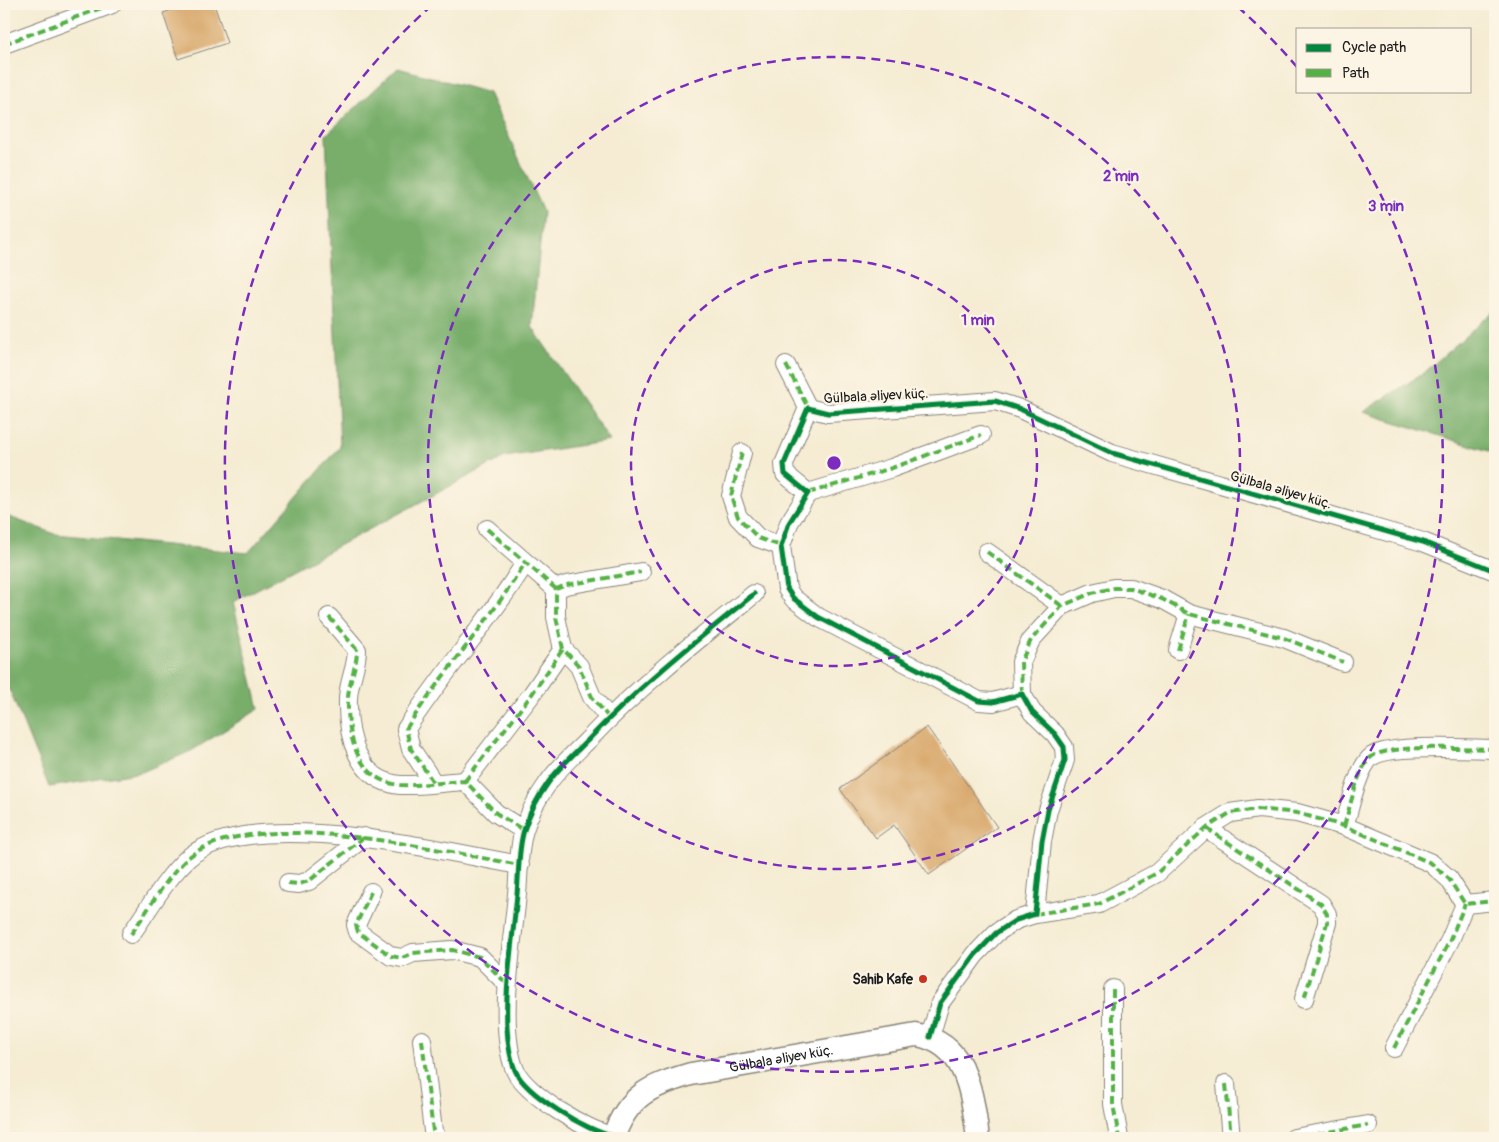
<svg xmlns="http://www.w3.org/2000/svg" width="1499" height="1142" font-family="Pangolin,sans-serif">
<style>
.forest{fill:#78ae6b;stroke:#4a6544}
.building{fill:#d5a161}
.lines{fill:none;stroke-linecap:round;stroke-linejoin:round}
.minor-casing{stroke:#888478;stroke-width:20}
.tertiary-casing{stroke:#888478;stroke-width:25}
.minor{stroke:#fff;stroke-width:18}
.tertiary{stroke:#fff;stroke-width:22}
.quiet{stroke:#55b145;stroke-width:4;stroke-dasharray:8 4;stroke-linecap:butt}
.cycleway-casing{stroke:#fcf5e5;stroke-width:8}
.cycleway{stroke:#00873e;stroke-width:5}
.ring{fill:none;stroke:#7b2cbf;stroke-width:2.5;stroke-dasharray:9 6}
.poi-dot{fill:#c8321e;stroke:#fcf5e5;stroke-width:2}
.labels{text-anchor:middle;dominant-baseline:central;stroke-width:4.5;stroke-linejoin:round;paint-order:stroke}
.street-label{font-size:14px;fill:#1c1c1c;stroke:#fcf5e5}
.poi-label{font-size:14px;font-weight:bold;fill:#1c1c1c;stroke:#fcf5e5;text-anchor:end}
.centre{fill:#7b2cbf;stroke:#fcf5e5;stroke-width:2.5}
.ring-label{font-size:15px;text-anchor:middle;font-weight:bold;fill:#7b2cbf;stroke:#fcf5e5;stroke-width:4.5;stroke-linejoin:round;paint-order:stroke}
</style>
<rect width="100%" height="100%" fill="#fcf5e5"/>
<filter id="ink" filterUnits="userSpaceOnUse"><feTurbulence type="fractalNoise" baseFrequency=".02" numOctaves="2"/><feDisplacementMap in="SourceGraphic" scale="10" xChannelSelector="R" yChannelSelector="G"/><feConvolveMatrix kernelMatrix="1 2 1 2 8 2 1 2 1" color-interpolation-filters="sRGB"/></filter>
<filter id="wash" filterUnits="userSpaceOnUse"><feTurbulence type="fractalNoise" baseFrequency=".0096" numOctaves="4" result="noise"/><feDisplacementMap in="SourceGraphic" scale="20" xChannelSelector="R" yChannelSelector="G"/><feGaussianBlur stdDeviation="1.12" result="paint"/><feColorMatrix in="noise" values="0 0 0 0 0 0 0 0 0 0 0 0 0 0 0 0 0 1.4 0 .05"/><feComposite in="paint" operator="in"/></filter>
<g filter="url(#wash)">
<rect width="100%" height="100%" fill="#f5ecd3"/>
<g class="forest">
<path d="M 398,68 L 489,93 L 543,212 L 532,327 L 610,441 L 505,457 L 233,602 L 259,709 L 191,751 L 142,772 L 49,787 L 10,691 L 4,688 L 4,515 L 55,534 L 248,553 L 340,447 L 326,135 Z"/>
<path d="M 1495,310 L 1495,453 L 1363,412 L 1425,372 Z"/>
</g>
<g id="blocks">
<g class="building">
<path d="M 191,4 L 214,4 L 227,43 L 178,59 L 163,13 Z"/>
<path d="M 927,727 L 997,827 L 929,875 L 894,825 L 876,838 L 840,789 Z"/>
</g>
</g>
</g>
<g filter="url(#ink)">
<use href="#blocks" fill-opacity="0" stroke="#888478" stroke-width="1"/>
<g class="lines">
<g class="minor-casing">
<g id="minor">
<path d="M 4,44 L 112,4"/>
<path d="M 786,365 L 808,408"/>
<path d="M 808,408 L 784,464 L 785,474 L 808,493 L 789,523 L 781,546 L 787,589 L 793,598 L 818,617 L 979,701 L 993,702 L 1022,694 L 1032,712 L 1055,734 L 1064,747 L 1065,760 L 1048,810 L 1042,841 L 1035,914 L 1016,920 L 996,933 L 975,955 L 940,1003 L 930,1037"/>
<path d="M 808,408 L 828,413 L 995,401 L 1020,409 L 1112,453 L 1423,542 L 1495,571"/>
<path d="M 742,453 L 731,496 L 738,517 L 758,538 L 781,546"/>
<path d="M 808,493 L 892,468 L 981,435"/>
<path d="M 487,529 L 556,589"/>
<path d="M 987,552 L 1062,606"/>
<path d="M 329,617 L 357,650 C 357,667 348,683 348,699 C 347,735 357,781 400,785 C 420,786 444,782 465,781 L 496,813 L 523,830"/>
<path d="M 1178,650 L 1189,614"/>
<path d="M 1022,694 L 1021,662 L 1031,640 L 1062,606 L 1092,593 L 1114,588 L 1131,588 L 1162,599 L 1189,614 L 1284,638 L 1343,662"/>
<path d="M 609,718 L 592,697 L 579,666 L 563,649 L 556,617 L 556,589 L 566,585 L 641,572"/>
<path d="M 465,781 L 532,694 L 563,649"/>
<path d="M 433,782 L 411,749 L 406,729 C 443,671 490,621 525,563"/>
<path d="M 1344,826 C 1350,808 1357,771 1370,758 C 1385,743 1471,749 1495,749"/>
<path d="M 1206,828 L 1321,904 L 1327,914 L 1327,923 L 1304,999"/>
<path d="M 288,883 L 299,884 L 309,881 L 364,837"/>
<path d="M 371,892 L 356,925 L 358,932 L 391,956 L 402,958 L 413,953 L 452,950 L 480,957 L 507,984"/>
<path d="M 1035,914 L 1099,904 L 1157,873 L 1206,828 L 1230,813 L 1258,809 L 1297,813 L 1344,826 L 1431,863 L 1449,879 L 1465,904 L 1495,901"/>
<path d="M 131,934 C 149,909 165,879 188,858 C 249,804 445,852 520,865"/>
<path d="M 1113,989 L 1113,1104 L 1119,1138"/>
<path d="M 422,1040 L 433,1131 L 437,1138"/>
<path d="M 1394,1048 L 1450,940 L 1465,904"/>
<path d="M 1226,1084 L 1231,1138"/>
<path d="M 613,1136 C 588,1132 525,1094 515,1070 C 497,1025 513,942 517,894 C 519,873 518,849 524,830 C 529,813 538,797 548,783 C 558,768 574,754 587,741 C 638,687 696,641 754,594"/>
<path d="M 1294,1138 L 1368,1125"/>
</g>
</g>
<g class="tertiary-casing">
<g id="tertiary">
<path id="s1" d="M 613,1138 C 628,1095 650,1086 691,1074 L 916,1035 C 968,1043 972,1095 978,1138"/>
</g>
</g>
<use href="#minor" class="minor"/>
<use href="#tertiary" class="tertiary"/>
<g class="quiet">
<path d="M 4,44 L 112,4"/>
<path d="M 786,365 L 808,408"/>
<path d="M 742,453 L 731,496 L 738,517 L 758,538 L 781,546"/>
<path d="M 808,493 L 892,468 L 981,435"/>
<path d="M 487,529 L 556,589"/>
<path d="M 987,552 L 1062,606"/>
<path d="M 329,617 L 357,650 C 357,667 348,683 348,699 C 347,735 357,781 400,785 C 420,786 444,782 465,781 L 496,813 L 523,830"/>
<path d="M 1178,650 L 1189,614"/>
<path d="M 1022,694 L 1021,662 L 1031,640 L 1062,606 L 1092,593 L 1114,588 L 1131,588 L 1162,599 L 1189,614 L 1284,638 L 1343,662"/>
<path d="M 609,718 L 592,697 L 579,666 L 563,649 L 556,617 L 556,589 L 566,585 L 641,572"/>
<path d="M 465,781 L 532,694 L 563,649"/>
<path d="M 433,782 L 411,749 L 406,729 C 443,671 490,621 525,563"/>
<path d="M 1344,826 C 1350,808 1357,771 1370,758 C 1385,743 1471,749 1495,749"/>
<path d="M 1206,828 L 1321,904 L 1327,914 L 1327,923 L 1304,999"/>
<path d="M 288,883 L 299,884 L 309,881 L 364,837"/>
<path d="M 371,892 L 356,925 L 358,932 L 391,956 L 402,958 L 413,953 L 452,950 L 480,957 L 507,984"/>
<path d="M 1035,914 L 1099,904 L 1157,873 L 1206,828 L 1230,813 L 1258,809 L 1297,813 L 1344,826 L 1431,863 L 1449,879 L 1465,904 L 1495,901"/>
<path d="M 131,934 C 149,909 165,879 188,858 C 249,804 445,852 520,865"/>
<path d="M 1113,989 L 1113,1104 L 1119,1138"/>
<path d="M 422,1040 L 433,1131 L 437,1138"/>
<path d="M 1394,1048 L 1450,940 L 1465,904"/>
<path d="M 1226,1084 L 1231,1138"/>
<path d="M 1294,1138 L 1368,1125"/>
</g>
<g class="cycleway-casing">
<g id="cycleway">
<path d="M 930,1037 L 940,1003 L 975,955 L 996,933 L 1016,920 L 1035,914 L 1042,841 L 1048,810 L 1065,760 L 1064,747 L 1055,734 L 1032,712 L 1022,694 L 993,702 L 979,701 L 818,617 L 793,598 L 787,589 L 781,546 L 789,523 L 808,493 L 785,474 L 784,464 L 808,408 L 828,413 L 995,401 L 1020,409 L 1112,453 L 1423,542 L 1495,571"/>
<path d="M 613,1136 C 588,1132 525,1094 515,1070 C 497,1025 513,942 517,894 C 519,873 518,849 524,830 C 529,813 538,797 548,783 C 558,768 574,754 587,741 C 638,687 696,641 754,594"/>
</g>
</g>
<use href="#cycleway" class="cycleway"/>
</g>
</g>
<g class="ring">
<circle cx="834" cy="463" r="203"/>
<circle cx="834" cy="463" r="406"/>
<path d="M1238 7A609 609 0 0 1 1297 67M1317 92A609 609 0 1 1 430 7"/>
</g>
<circle class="poi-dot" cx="923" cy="979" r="5"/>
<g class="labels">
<g class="street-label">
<text transform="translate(876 396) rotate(-3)">Gülbala Əliyev küç.</text>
<text transform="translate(1281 490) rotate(16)">Gülbala Əliyev küç.</text>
<text stroke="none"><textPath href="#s1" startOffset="198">Gülbala Əliyev küç.</textPath></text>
</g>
<g class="poi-label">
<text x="913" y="979">Sahib Kafe</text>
</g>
</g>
<circle cx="834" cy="463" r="8" class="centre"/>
<g class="ring-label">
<text x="1121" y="181">2 min</text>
<text x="1386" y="211">3 min</text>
<text x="978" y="325">1 min</text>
</g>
<rect width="1499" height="1142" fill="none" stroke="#fcf5e5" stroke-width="20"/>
<rect x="1296" y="28" width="175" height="65" fill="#fcf5e5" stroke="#a29e95"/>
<rect x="1306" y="44" width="25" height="8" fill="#00873e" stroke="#a29e95"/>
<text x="1342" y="52" font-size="15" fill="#1c1c1c">Cycle path</text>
<rect x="1306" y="69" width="25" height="8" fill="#55b145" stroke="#a29e95"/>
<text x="1342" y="78" font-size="15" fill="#1c1c1c">Path</text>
</svg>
